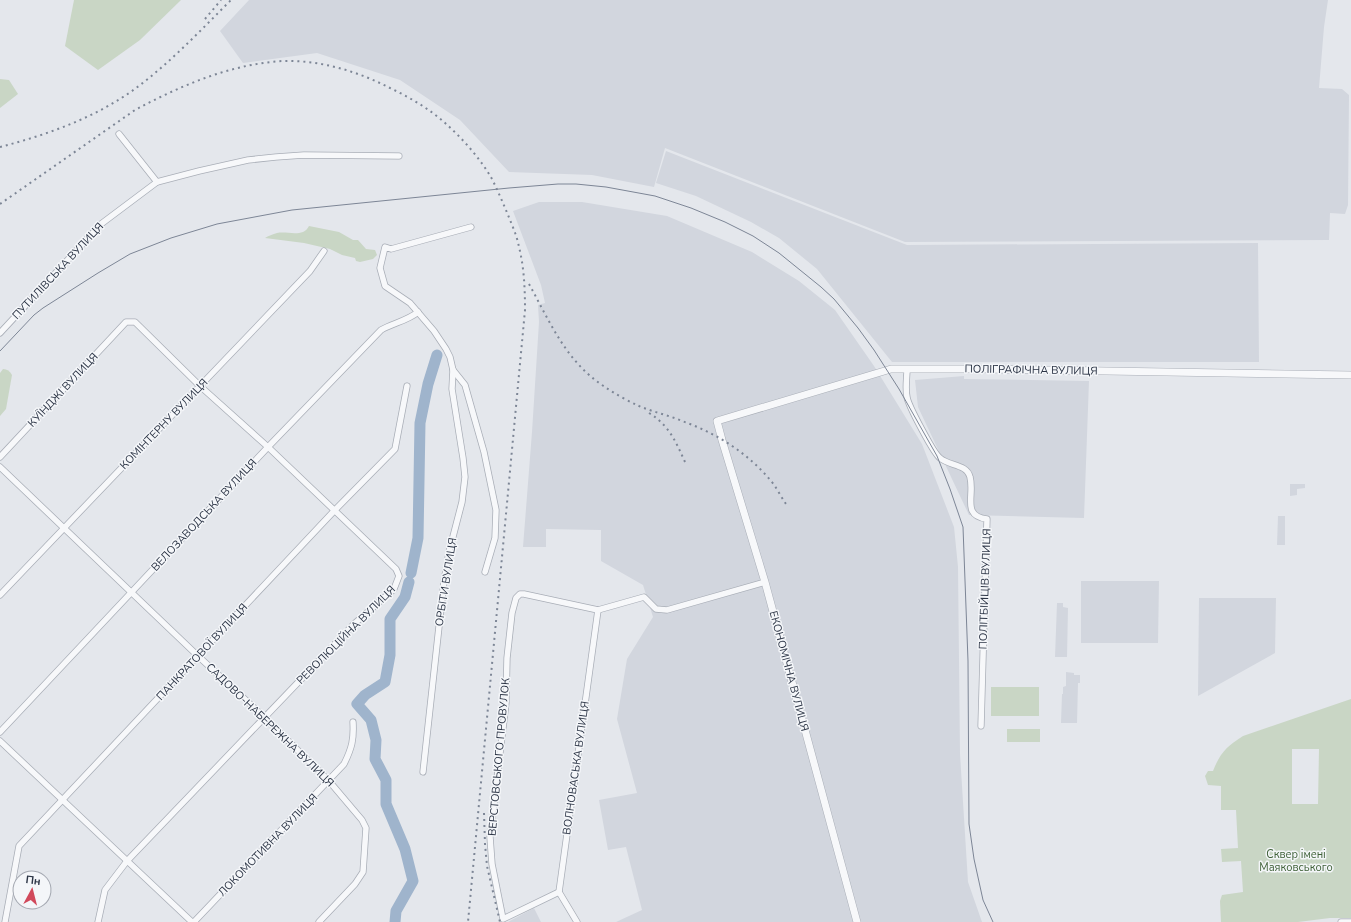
<svg xmlns="http://www.w3.org/2000/svg" width="1351" height="922" font-family="'Nunito Sans',sans-serif">
<style>
.built{fill:#d2d6de}
.green{fill:#c9d6c5;fill-rule:evenodd}
.lines{fill:none;stroke-linecap:round;stroke-linejoin:round}
.river{stroke:#9fb4cc;stroke-width:11}
.minor-casing{stroke:#a9aeb7;stroke-width:7}
.tertiary-casing{stroke:#a9aeb7;stroke-width:8}
.minor{stroke:#f7f8fa;stroke-width:5.5}
.tertiary{stroke:#f7f8fa;stroke-width:7}
.tram{stroke:#7d8696;stroke-width:1}
.rail{stroke:#7d8696;stroke-width:2;stroke-dasharray:2 4;stroke-linecap:butt}
.labels{text-anchor:middle;dominant-baseline:central;stroke-width:3;stroke-linejoin:round;paint-order:stroke}
.street-label{font-size:11px;fill:#2b3445;stroke:#f4f6f9}
.park-label{font-size:11px;fill:#3f6138;stroke:#f4f6f9}
</style>
<rect width="100%" height="100%" fill="#e4e7ec"/>
<g class="built">
<path d="M 249,0 L 1328,0 L 1324,27 L 1319,88 L 1342,89 L 1349,95 L 1348,205 L 1345,214 L 1330,213 L 1329,240 L 905,242 L 665,148 L 654,187 L 592,175 L 509,172 L 460,120 L 400,80 L 317,53 L 243,63 L 220,31 Z"/>
<path d="M 666,151 L 907,245 L 1258,243 L 1259,362 L 892,362 L 817,269 L 779,238 L 751,222 L 696,196 L 656,183 Z"/>
<path d="M 539,202 L 582,202 L 667,216 L 752,252 L 799,281 L 835,310 L 874,366 L 922,444 L 954,527 L 958,567 L 960,754 L 968,882 L 982,922 L 616,922 L 642,910 L 626,847 L 608,850 L 599,800 L 637,793 L 617,719 L 627,659 L 653,617 L 643,585 L 601,561 L 601,530 L 546,529 L 546,547 L 523,547 L 532,432 L 539,322 L 538,305 L 545,303 L 541,285 L 513,211 Z"/>
<path d="M 964,376 L 964,379 L 1089,381 L 1084,518 L 969,515 L 918,407 L 915,380 Z"/>
<path d="M 1290,484 L 1305,484 L 1305,488 L 1297,489 L 1297,495 L 1290,496 Z"/>
<path d="M 1278,516 L 1285,516 L 1285,545 L 1277,545 Z"/>
<path d="M 1081,581 L 1159,581 L 1158,643 L 1081,643 Z"/>
<path d="M 1199,598 L 1276,598 L 1275,653 L 1198,696 Z"/>
<path d="M 1057,603 L 1063,603 L 1063,607 L 1068,608 L 1067,657 L 1055,657 Z"/>
<path d="M 1066,672 L 1074,673 L 1074,675 L 1080,675 L 1080,683 L 1078,683 L 1077,723 L 1061,723 L 1062,694 L 1063,694 L 1063,687 L 1066,686 Z"/>
<path d="M 534,908 L 541,922 L 508,922 Z"/>
</g>
<g class="green">
<path d="M 74,0 L 181,0 L 140,40 L 98,70 L 65,46 Z"/>
<path d="M 0,79 L 9,80 L 18,94 L 0,108 Z"/>
<path d="M 309,226 L 339,232 L 353,240 L 358,240 L 366,249 L 375,250 L 377,255 L 373,259 L 360,262 L 356,261 L 355,258 L 342,255 L 330,249 L 304,243 L 265,238 C 268,236 273,234 277,233 C 288,231 303,238 309,226 Z"/>
<path d="M 3,369 C 7,369 10,371 12,375 L 6,409 L 0,416 L 0,373 Z"/>
<rect x="991" y="687" width="48" height="29"/>
<path d="M 1351,699 L 1351,918 L 1330,918 L 1298,922 L 1221,922 L 1220,901 L 1222,895 L 1243,892 L 1241,861 L 1222,862 L 1221,849 L 1238,848 L 1236,810 L 1221,810 L 1221,786 L 1208,785 L 1205,776 L 1208,771 L 1213,771 C 1220,753 1227,746 1243,736 ZM 1319,749 L 1318,804 L 1292,804 L 1292,749 Z"/>
<rect x="1007" y="729" width="33" height="13"/>
</g>
<g class="lines">
<g class="river">
<path d="M 411,573 L 418,538 L 420,423 L 428,384 L 437,355"/>
<path d="M 395,922 L 396,911 L 413,881 L 405,849 L 386,804 L 386,780 L 375,759 L 376,740 L 371,720 L 357,704 L 365,695 L 385,682 L 390,655 L 390,619 L 405,597 L 409,582"/>
</g>
<g class="minor-casing">
<g id="minor">
<path d="M 119,134 L 157,182"/>
<path d="M 471,227 L 391,249 L 385,247 L 380,268 L 385,286 L 410,303 L 434,331 L 446,349 L 450,357 L 453,370 L 465,385 L 484,452 L 496,510 L 495,538 L 485,572"/>
<path d="M 0,333 L 101,224 L 157,182 L 199,171 L 248,160 L 276,157 L 304,155 L 399,156"/>
<path d="M 907,369 C 907,378 905,388 907,397 C 908,405 934,454 940,458 C 949,466 967,464 970,477 C 975,495 961,516 987,519 L 981,726"/>
<path d="M 0,457 L 126,322 L 135,322 L 200,386 L 268,447 L 396,569 L 399,576 L 394,589 L 354,624 L 127,861 L 105,890 L 98,922"/>
<path d="M 0,467 L 198,656 L 264,717 L 329,781 L 362,820 L 366,828 L 363,872 L 355,884 L 319,922"/>
<path d="M 0,595 L 310,271 L 324,251"/>
<path d="M 0,732 L 268,447 L 381,330 C 393,323 407,321 418,312"/>
<path d="M 0,741 L 192,922"/>
<path d="M 423,772 L 444,581 L 449,552 L 462,502 L 465,477 L 463,458 L 452,389 L 453,370"/>
<path d="M 559,892 L 503,919 L 492,864 L 490,837 L 506,703 L 507,658 L 512,613 L 516,598 L 520,594 L 524,594 L 598,610 L 644,597 L 656,609 L 667,610 L 765,582"/>
<path d="M 5,922 L 19,846 L 334,511 L 395,449 L 407,386"/>
<path d="M 194,922 L 344,764 C 352,748 354,739 353,722"/>
<path d="M 577,922 L 559,892 L 598,610"/>
<path d="M 1341,922 L 1351,922"/>
</g>
</g>
<g class="tertiary-casing">
<path id="tertiary" d="M 857,922 L 765,582 L 722,440 L 717,421 L 891,369 L 981,369 L 1351,375"/>
</g>
<use href="#minor" class="minor"/>
<use href="#tertiary" class="tertiary"/>
<path class="tram" d="M 0,351 L 34,315 L 43,308 L 98,273 L 130,254 L 171,238 L 217,224 L 292,210 L 509,188 L 558,184 L 576,184 L 606,187 L 655,196 L 691,208 L 725,222 L 753,236 L 779,253 L 821,287 L 834,299 L 858,328 L 874,350 L 899,389 L 937,456 L 950,489 L 963,527 L 968,661 L 969,824 L 974,859 L 983,900 L 993,922"/>
<g class="rail">
<path d="M 205,19 L 221,0"/>
<path d="M 0,147 C 46,135 92,119 132,91 C 168,65 199,32 231,0"/>
<path d="M 0,204 L 135,110 C 180,86 230,64 283,61 C 320,60 357,71 390,88 C 409,97 428,108 444,122 C 462,138 480,158 492,179 C 498,191 503,203 508,215 C 512,225 517,236 519,247 C 524,267 525,288 525,310 L 468,922"/>
<path d="M 529,284 C 550,322 566,362 605,387 C 615,394 628,401 639,406 C 653,412 668,415 682,421 C 716,433 748,453 771,481 C 777,488 781,497 786,504"/>
<path d="M 649,413 C 669,425 676,442 685,462"/>
<path d="M 484,813 L 485,844 L 487,866 L 500,922"/>
</g>
</g>
<g class="labels">
<g class="street-label">
<text transform="translate(58 271) rotate(-47)">ПУТИЛІВСЬКА ВУЛИЦЯ</text>
<text transform="translate(1031 370) rotate(1)">ПОЛІГРАФІЧНА ВУЛИЦЯ</text>
<text transform="translate(63 390) rotate(-47)">КУЇНДЖІ ВУЛИЦЯ</text>
<text transform="translate(164 424) rotate(-46)">КОМІНТЕРНУ ВУЛИЦЯ</text>
<text transform="translate(204 515) rotate(-47)">ВЕЛОЗАВОДСЬКА ВУЛИЦЯ</text>
<text transform="translate(446 582) rotate(-81)">ОРБІТИ ВУЛИЦЯ</text>
<text transform="translate(985 589) rotate(-88)">ПОЛІТБІЙЦІВ ВУЛИЦЯ</text>
<text transform="translate(346 635) rotate(-45)">РЕВОЛЮЦІЙНА ВУЛИЦЯ</text>
<text transform="translate(202 652) rotate(-47)">ПАНКРАТОВОЇ ВУЛИЦЯ</text>
<text transform="translate(789 671) rotate(75)">ЕКОНОМІЧНА ВУЛИЦЯ</text>
<text transform="translate(270 725) rotate(44)">САДОВО-НАБЕРЕЖНА ВУЛИЦЯ</text>
<text transform="translate(499 757) rotate(-85)">ВЕРСТОВСЬКОГО ПРОВУЛОК</text>
<text transform="translate(576 768) rotate(-82)">ВОЛНОВАСЬКА ВУЛИЦЯ</text>
<text transform="translate(268 845) rotate(-46)">ЛОКОМОТИВНА ВУЛИЦЯ</text>
</g>
<g class="park-label">
<text x="1296" y="854">Сквер імені<tspan x="1296" dy="13">Маяковського</tspan></text>
</g>
</g>
<g transform="translate(32 890) rotate(7)"><circle r="19" fill="#f4f6f9" stroke="#a4a8b1"/>
<path d="M0-3L7 15L0 10L-7 15Z" fill="#d1495b"/>
<text y="-6" font-size="11" font-weight="bold" text-anchor="middle" fill="#2b3445">Пн</text>
</g>
</svg>
